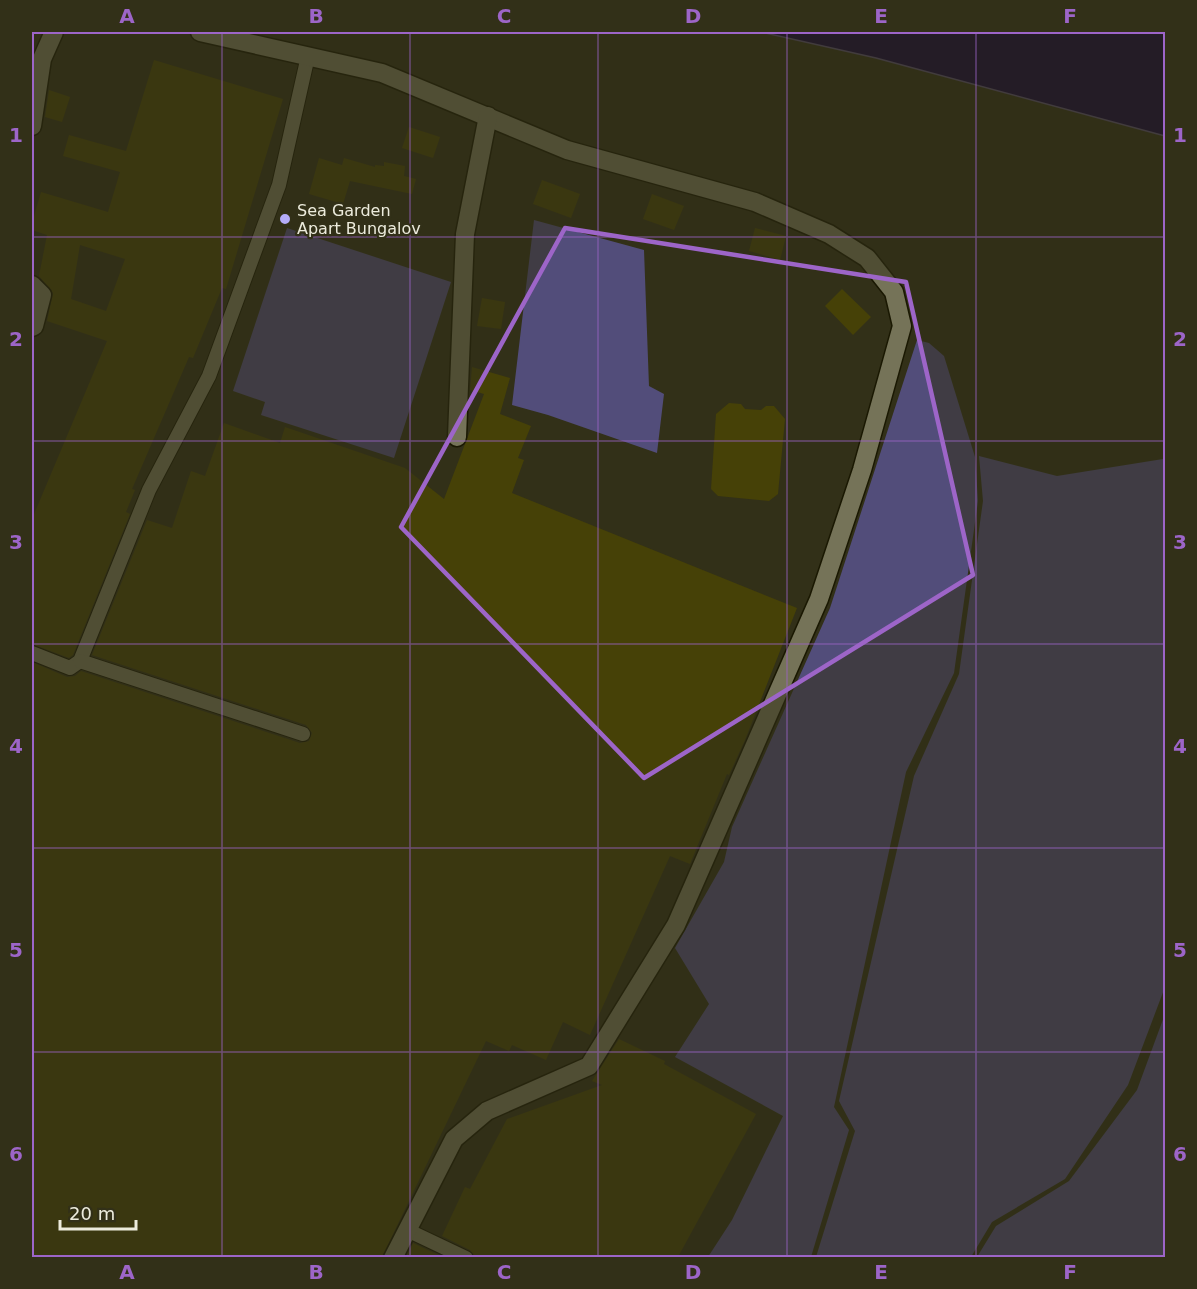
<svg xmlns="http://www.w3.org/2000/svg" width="1197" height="1289" font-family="'DejaVu Sans',sans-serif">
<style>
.green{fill:#524d7a}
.water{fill:#150639;stroke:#564b6a;stroke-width:1.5}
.building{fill:#464107;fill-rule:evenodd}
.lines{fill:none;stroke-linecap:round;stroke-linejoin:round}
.lane-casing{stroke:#1a1802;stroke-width:16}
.street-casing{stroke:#1a1802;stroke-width:21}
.lane{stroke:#757358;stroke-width:14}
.street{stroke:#757358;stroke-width:18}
.marked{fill:none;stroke:#9d65c8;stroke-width:4.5;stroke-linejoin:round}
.grid{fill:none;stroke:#9d65c8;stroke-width:1.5;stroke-opacity:0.55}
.poi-dot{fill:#b4acf9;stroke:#323018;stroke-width:2}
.labels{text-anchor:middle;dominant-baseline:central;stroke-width:4.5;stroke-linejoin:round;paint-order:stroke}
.poi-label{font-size:16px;fill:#ecebdc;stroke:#323018;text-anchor:start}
.neatline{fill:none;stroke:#9d65c8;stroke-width:2}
.grid-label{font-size:20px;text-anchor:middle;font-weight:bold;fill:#9d65c8}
</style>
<rect width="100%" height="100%" fill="#323018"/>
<g class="green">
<path d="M 534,220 L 644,250 L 649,386 L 664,394 L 657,453 L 548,415 L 512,405 Z"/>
<path d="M 287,228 L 451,282 L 394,458 L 261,415 L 265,402 L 233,391 Z"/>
<path d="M 917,340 L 929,343 L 944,356 L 975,457 L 978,501 L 954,673 L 906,772 L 834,1107 L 849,1130 L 811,1257 L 708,1257 L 732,1220 L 783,1116 L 675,1057 L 709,1004 L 675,948 L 724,862 L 732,827 L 830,608 Z"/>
<path d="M 979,456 L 1057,476 L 1163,459 L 1165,460 L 1165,987 L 1128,1085 L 1065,1179 L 992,1222 L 971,1257 L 816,1257 L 855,1131 L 839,1101 L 914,776 L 959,674 L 983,501 Z"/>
<path d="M 1165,1014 L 1165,1257 L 977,1257 L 996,1226 L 1069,1181 L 1137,1090 Z"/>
</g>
<path class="water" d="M 761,32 L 1165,32 L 1165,136 L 876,58 Z"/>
<g class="building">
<path d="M 154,60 L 283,99 L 226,289 L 222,288 L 193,358 L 189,357 L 132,489 L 135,490 L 126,512 L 130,514 L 73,655 L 69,658 L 32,644 L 32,519 L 107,341 L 47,321 L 53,293 L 39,276 L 47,235 L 32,230 L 32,223 L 41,192 L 108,212 L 120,172 L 63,156 L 69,135 L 126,151 ZM 80,245 L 125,259 L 106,311 L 71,299 Z"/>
<path d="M 49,90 L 70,97 L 62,122 L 45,117 Z"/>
<path d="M 409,127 L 440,137 L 433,158 L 402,148 Z"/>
<path d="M 319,158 L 342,165 L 344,158 L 375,167 L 375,165 L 384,166 L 384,162 L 405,166 L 404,176 L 416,179 L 412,194 L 350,181 L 343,204 L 309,194 Z"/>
<path d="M 542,180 L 580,194 L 571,218 L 533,204 Z"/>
<path d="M 652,194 L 684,206 L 674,230 L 643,219 Z"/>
<path d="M 755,228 L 786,236 L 780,260 L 749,251 Z"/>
<path d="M 842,289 L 871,317 L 853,335 L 825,306 Z"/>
<path d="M 482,298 L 505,302 L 501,329 L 477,326 Z"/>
<path d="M 472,367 L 510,378 L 500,414 L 531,426 L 518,458 L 524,460 L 512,493 L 797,608 L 745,740 L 729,775 L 727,774 L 690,864 L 670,856 L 590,1035 L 563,1022 L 546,1060 L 512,1045 L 509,1051 L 486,1041 L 382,1257 L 32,1257 L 32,662 L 67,677 L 75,676 L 81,671 L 300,743 L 309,741 L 312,733 L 306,725 L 92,655 L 147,520 L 172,528 L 191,471 L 205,476 L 224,423 L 280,443 L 285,427 L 405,468 L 444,499 L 484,394 L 470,390 Z"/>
<path d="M 729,403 L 741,404 L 745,409 L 761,410 L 766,406 L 774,406 L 785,419 L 778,494 L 769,501 L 718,496 L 711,489 L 716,414 Z"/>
<path d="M 619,1039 L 665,1061 L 664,1064 L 756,1114 L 678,1257 L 475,1257 L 470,1250 L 442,1236 L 465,1187 L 470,1189 L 507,1119 L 602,1085 L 592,1081 Z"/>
<path d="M 413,1243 L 434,1253 L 444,1257 L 406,1257 Z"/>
</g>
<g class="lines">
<g class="lane-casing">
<g id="lane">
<path d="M 32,653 L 70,668 L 80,661 L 149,490 L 209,376 L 279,185 L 308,56"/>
<path d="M 80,661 L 303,734"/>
<path d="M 407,1230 L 466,1258"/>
</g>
</g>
<g class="street-casing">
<g id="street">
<path d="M 200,32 L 382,73 L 567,150 L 755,202 L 829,234 L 867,258 L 894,292 L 902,326 L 862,470 L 819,599 L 676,925 L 589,1066 L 487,1111 L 454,1139 L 393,1258"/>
<path d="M 32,126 L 42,59 L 54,32"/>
<path d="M 32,285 L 42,295 L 34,326 L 32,327"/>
<path d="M 457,437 L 465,234 L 488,116"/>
</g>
</g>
<use href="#lane" class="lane"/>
<use href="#street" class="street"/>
</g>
<path d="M0 0H1197V1289H0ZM 565,228 L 906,282 L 973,575 L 644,778 L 401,527 Z" fill="#323018" fill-opacity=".55" fill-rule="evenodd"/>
<path class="marked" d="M 565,228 L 906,282 L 973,575 L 644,778 L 401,527 Z"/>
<path class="grid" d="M 222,32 L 222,1258M 410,32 L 410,1258M 598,32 L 598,1258M 787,32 L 787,1258M 976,32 L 976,1258M 32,237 L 1166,237M 32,441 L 1166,441M 32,644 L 1166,644M 32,848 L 1166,848M 32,1052 L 1166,1052"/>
<circle class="poi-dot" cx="285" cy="219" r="6"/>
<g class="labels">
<g class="poi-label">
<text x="297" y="210">Sea Garden<tspan x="297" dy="18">Apart Bungalov</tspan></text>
</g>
</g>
<rect width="1197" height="1289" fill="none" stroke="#323018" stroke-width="66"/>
<path d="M60 1220v9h76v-9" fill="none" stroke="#ecebdc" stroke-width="3"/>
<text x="69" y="1220" font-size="18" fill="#ecebdc" stroke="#323018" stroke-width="4.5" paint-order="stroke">20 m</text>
<rect x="33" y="33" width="1131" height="1223" class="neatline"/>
<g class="grid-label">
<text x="127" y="23">A</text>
<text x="316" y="23">B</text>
<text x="504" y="23">C</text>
<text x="693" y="23">D</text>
<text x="881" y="23">E</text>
<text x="1070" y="23">F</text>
<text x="16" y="142">1</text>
<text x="1180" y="142">1</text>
<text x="16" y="346">2</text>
<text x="1180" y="346">2</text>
<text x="16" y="549">3</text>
<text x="1180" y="549">3</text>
<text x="16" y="753">4</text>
<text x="1180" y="753">4</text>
<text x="16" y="957">5</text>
<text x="1180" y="957">5</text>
<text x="16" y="1161">6</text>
<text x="1180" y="1161">6</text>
<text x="127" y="1279">A</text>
<text x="316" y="1279">B</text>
<text x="504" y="1279">C</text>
<text x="693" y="1279">D</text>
<text x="881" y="1279">E</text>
<text x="1070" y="1279">F</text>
</g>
</svg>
